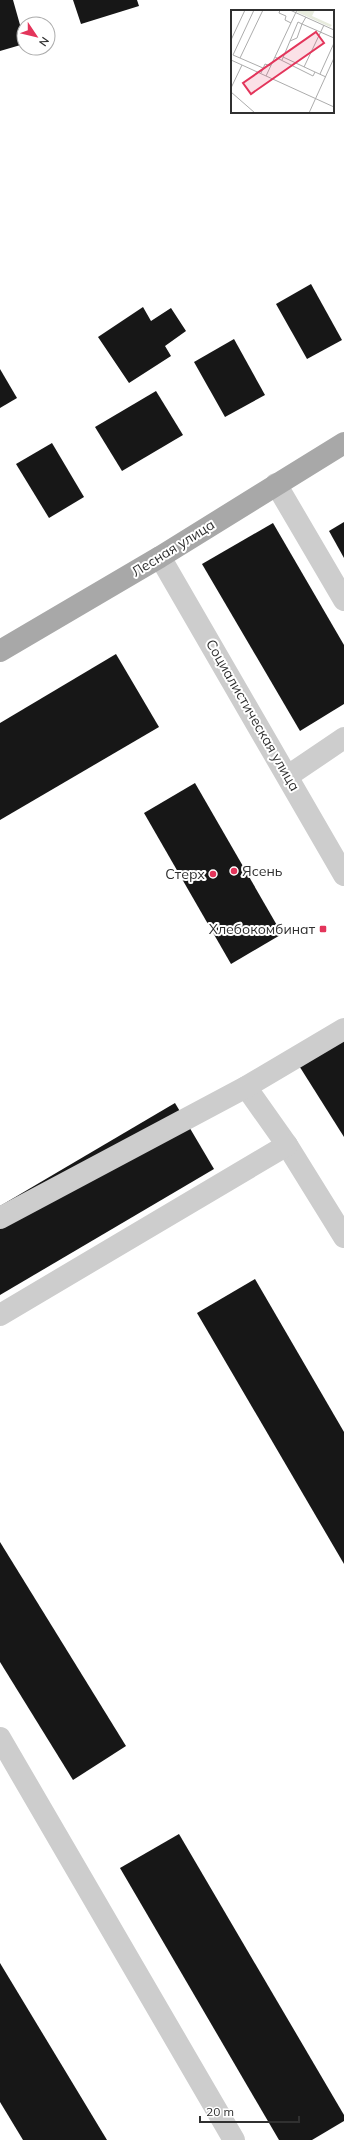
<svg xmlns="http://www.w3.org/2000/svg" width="344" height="2140" font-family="Mulish,sans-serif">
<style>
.building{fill:#171717}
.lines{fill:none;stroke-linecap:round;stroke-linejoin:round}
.minor{stroke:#cdcdcd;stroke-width:22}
.major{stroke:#a8a8a8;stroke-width:22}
.poi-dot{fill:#e3355b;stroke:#fff;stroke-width:1.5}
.labels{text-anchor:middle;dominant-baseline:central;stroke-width:4;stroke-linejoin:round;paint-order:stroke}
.street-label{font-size:14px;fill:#303030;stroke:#fff}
.poi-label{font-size:14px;fill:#303030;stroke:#fff;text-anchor:end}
.inset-road{fill:none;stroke:#acacac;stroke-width:1}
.view{fill:#e3355b;fill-opacity:0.15;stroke:#e3355b;stroke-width:2}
.inset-edge{fill:none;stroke:#303030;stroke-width:2}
</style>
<rect width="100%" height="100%" fill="#fff"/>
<g class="building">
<path d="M 0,0 L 13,0 L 24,39 L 24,44 L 0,51 Z"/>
<path d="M 73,0 L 137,0 L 139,6 L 81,24 Z"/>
<path d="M 311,284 L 342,340 L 307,359 L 276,304 Z"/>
<path d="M 143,307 L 151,321 L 171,308 L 186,331 L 165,346 L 171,356 L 129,383 L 98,337 Z"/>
<path d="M 234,339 L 265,395 L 225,417 L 194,362 Z"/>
<path d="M 0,369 L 17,398 L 0,408 Z"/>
<path d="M 156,391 L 183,435 L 122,471 L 95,427 Z"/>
<path d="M 52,443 L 84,497 L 49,518 L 16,464 Z"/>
<path d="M 344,522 L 344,558 L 329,531 Z"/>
<path d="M 273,523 L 344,645 L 344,704 L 300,731 L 202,564 Z"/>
<path d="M 116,654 L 159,727 L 0,820 L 0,723 Z"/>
<path d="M 195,783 L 282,934 L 231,964 L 144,813 Z"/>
<path d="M 344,1020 L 344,1137 L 291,1053 Z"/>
<path d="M 175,1103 L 214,1169 L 0,1295 L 0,1206 Z"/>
<path d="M 255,1279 L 344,1432 L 344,1564 L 197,1313 Z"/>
<path d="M 0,1542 L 126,1746 L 73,1780 L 0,1662 Z"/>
<path d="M 179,1834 L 344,2115 L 344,2121 L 312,2140 L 279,2140 L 120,1868 Z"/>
<path d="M 0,1963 L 107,2140 L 23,2140 L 0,2102 Z"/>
</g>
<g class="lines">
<g class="minor">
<path d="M 276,484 L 344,600"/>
<path d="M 160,557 L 344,875"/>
<path d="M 288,776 L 344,738"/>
<path d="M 246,1087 L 287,1145 L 344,1237"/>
<path d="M 0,1218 L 246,1087 L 344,1029"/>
<path d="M 0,1315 L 287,1145"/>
<path d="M 0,1738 L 234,2140"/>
</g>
<path class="major" d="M 0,651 L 160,557 L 344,443"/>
</g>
<g class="poi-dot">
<circle cx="234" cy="871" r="4"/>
<circle cx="213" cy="874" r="4"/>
<rect x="319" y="925" width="8" height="8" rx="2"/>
</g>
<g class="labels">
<g class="street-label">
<text transform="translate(173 548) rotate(-32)">Лесная улица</text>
<text transform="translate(253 715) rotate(60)">Социалистическая улица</text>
</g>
<g class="poi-label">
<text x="242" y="871" text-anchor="start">Ясень</text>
<text x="205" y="874">Стерх</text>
<text x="315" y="929">Хлебокомбинат</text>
</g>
</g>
<g transform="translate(231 10)">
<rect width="103" height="103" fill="#fff"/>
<path d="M 67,0 L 84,0 L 81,6 L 101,15 L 99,17 L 66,2 Z" fill="#e8ecde"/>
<path class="inset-road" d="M 23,0 L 2,45 L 32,58M 49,0 L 48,3 L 55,6 L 54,10 L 60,13M 59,0 L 103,20M 0,30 L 14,0M 59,31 L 66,28 L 71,14 L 103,28M 44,47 L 82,66 L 84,62 L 95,67M 52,47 L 84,62M 9,48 L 32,0M 0,50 L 103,97M 51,50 L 67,12 L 71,14 L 75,7M 73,57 L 93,15M 30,63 L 34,54 L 40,56M 89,64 L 103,33M 35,66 L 66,0M 0,78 L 11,55M 0,82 L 24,103M 78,103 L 103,48"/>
<path class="view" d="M 85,22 L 93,33 L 20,84 L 12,73 Z"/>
<rect width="103" height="103" class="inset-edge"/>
</g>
<g transform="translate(36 36) rotate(125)"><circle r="19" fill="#ffffff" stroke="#acacac"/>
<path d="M0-3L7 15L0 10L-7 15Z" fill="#e3355b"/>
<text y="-6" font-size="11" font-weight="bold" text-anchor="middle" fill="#303030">N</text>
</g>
<path d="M200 2116v6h99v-6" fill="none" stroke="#303030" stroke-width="2"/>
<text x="206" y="2116" font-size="12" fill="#303030" stroke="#ffffff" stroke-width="3" paint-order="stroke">20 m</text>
</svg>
